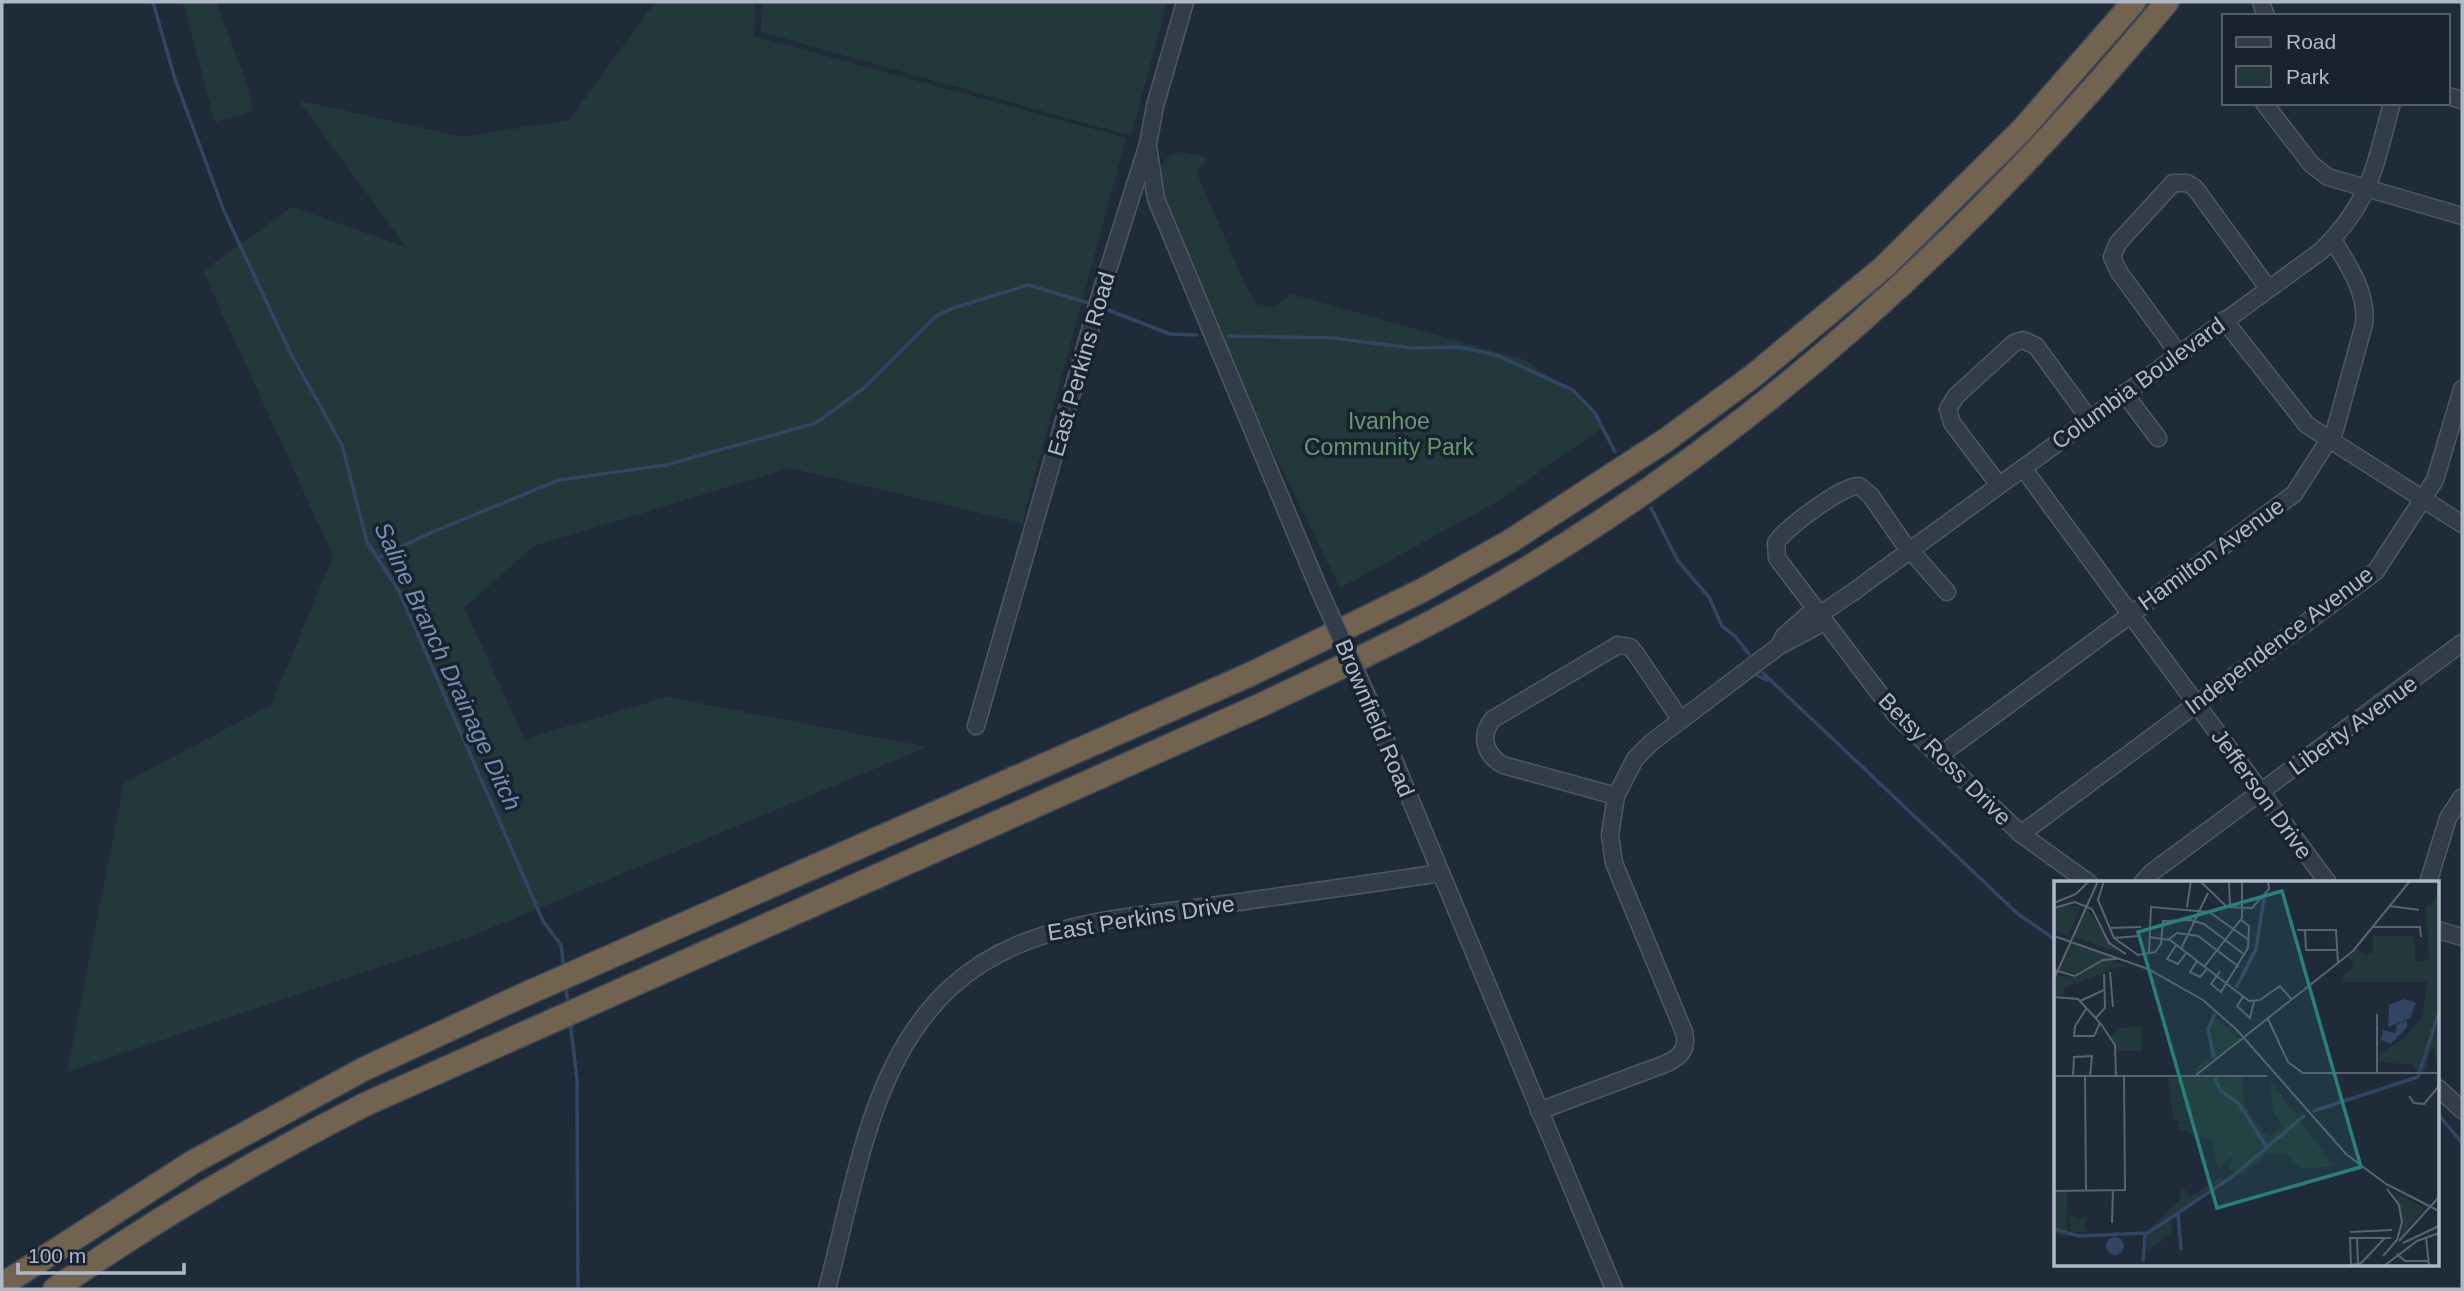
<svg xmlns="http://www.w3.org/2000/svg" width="2464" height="1291" font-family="Helvetica,sans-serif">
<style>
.green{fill:#22383b}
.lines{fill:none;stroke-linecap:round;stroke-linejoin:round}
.stream{stroke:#324663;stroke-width:3.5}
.minor-casing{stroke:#4e5865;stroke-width:19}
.highway-casing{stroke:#3e4855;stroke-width:26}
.minor{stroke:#333d4a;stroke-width:16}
.highway{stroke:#716350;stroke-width:23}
.minor-bridge-casing{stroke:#4e5865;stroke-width:19;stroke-linecap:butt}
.minor-bridge{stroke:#333d4a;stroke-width:16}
.labels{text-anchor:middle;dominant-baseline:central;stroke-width:7;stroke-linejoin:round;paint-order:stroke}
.street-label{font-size:23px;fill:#aeb8c7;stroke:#19222f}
.park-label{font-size:23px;fill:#64986f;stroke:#19222f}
.water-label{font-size:24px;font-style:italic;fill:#748eb1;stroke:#19222f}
.inset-river{fill:none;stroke:#324663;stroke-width:3.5}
.inset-road{fill:none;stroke:#596372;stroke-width:2}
.view{fill:#27807b;fill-opacity:0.15;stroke:#27807b;stroke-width:3.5}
.inset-edge{fill:none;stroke:#aeb8c7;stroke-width:3.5}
</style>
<rect width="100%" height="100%" fill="#202b3a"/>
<g class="green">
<path d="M 183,2 L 216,2 L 249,90 L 253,111 L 215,122 Z"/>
<path d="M 655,2 L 755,2 L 754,36 L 1126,138 L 1022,523 L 790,468 L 534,546 L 464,608 L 525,739 L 667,697 L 927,747 L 472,936 L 67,1072 L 124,783 L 271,705 L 333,556 L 203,271 L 292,207 L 406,247 L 298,100 L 463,137 L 569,120 Z"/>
<path d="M 762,2 L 1167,2 L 1131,136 L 761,32 Z"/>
<path d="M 1184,152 L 1208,158 L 1196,171 L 1248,291 L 1258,304 L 1273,307 L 1292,294 L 1525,360 L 1579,397 L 1604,427 L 1498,501 L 1340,588 C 1275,452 1200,316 1157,172 L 1170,154 Z"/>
</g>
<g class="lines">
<g class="stream">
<path d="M 153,2 L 175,79 L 224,211 L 291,354 L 342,445 L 367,542 L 399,591 L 543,921 L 561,945 L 564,968"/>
<path d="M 1103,308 L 1170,334 L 1197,335"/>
<path d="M 1228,336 L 1333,338 L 1412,348 L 1459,347 L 1496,355 L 1573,390 L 1595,413 L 1615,452"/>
<path d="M 1651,508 L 1678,561 L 1709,597 L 1722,626 L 1735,636 L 1749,654"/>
<path d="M 378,558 L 430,533 L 559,480 L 666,465 L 816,423 L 864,388 L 936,316 L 953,308 L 1028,285 L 1092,304"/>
<path d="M 1763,673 L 2018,914 L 2056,940"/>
<path d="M 1758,676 L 1767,680"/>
<path d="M 566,986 L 568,1006"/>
<path d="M 570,1021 L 577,1079 L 578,1289"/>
<path d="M 2438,1114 L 2462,1143"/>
</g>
<g class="minor-casing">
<g id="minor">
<path d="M 2261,2 L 2266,16"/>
<path d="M 2448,96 L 2462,100"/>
<path d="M 2264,103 L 2311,164 L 2328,177 L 2462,216"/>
<path d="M 1148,146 L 1156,199 L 1321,594"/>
<path d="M 2224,320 L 2307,425 L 2462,524"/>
<path d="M 2178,353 L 2119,272 L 2112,257 L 2118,243 L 2173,183 L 2187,183 L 2195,188 L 2268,288"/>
<path d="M 2124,393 L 2158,438"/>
<path d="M 2023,468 L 2328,883"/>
<path d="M 1999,485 L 1952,423 L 1948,409 L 1956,396 L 2014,343 L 2023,340 L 2036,346 L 2090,420"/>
<path d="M 1947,592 L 1902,541 L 1871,496 L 1859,486 C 1844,484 1784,529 1776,543 L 1777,558 L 1895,714 L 2021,834 L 2089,883"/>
<path d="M 1781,645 L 1817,626 L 1819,615"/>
<path d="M 1369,700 L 1614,1289"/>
<path d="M 976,726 L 1101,292 L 1148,144 L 1155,106 L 1185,2"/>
<path d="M 1939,756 L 2294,494 L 2335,430 L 2364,324 C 2368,293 2348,265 2333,240"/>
<path d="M 1616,796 L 1503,765 C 1485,755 1479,736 1493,719 L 1618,645 L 1630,647 L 1636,654 L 1680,719"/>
<path d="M 2021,834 L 2376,571 L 2435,480 L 2462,389"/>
<path d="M 2142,883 L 2151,873 L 2462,643"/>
<path d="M 2428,883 L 2448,818 L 2462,797"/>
<path d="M 2438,930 L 2462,937"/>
<path d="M 2438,1088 L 2462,1110"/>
<path d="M 1539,1111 L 1665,1064 C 1681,1057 1688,1049 1684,1032 L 1614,863 L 1610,835 L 1616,796 L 1635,759 L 1652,742 L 1779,646 L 1784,636 L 1809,614 L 1819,615 L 1853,592 L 2321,251 C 2371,202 2374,168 2392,103"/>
<path d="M 827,1289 C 846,1218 862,1126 896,1061 C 966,925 1085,923 1218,905 C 1292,894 1365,885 1439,873"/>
</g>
</g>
<g class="highway-casing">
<g id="highway">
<path d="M 2,1285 L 193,1162 L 364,1069 L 519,997 L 1251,674 L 1421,591 L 1509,542 L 1666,440 L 1753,376 L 1884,267 L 2022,130 L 2134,2"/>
<path d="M 55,1289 C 154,1220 258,1159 366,1104 L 1261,705 C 1336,669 1412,635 1485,593 C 1749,442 1974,236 2167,2"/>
</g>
</g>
<use href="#minor" class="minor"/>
<use href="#highway" class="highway"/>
<g class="minor-bridge-casing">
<path id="minor-bridge" d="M 1321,594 L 1369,700"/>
</g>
<use href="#minor-bridge" class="minor-bridge"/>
</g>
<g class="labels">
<g class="street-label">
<text transform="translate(1081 364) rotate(-74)">East Perkins Road</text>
<text transform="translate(2138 383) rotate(-36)">Columbia Boulevard</text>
<text transform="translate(2211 554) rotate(-36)">Hamilton Avenue</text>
<text transform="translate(2279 640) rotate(-37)">Independence Avenue</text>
<text transform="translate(1375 718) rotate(67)">Brownfield Road</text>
<text transform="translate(2353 725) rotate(-36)">Liberty Avenue</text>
<text transform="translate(1945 759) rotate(45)">Betsy Ross Drive</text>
<text transform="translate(2262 794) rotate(54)">Jefferson Drive</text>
<text transform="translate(1141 918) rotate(-9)">East Perkins Drive</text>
</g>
<g class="park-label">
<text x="1389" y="421">Ivanhoe<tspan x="1389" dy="26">Community Park</tspan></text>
</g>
<g class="water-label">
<text transform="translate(448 666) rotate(65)">Saline Branch Drainage Ditch</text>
</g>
</g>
<g transform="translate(2054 881)">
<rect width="385" height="385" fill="#202b3a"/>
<path d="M 385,8 L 385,189 L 378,165 L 371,190 L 362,190 L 359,184 L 324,181 L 325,173 L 351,157 L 369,134 L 373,101 L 288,101 L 289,95 L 300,85 L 294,76 L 304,67 L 311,73 L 319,72 L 319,55 L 360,55 L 361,81 L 375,79 L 372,24 L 377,24 ZM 10,25 L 27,25 L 14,54 L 0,50 L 0,29 ZM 33,27 L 49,53 L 69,73 L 20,56 ZM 17,62 L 63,77 L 24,93 L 5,89 ZM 53,79 L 77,85 L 65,86 L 10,107 L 10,114 L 0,114 L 3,94 L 14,96 ZM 159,134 L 185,158 L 142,191 L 142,187 L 156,177 L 154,145 ZM 88,145 L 88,170 L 63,170 L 57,155 L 64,147 ZM 188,196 L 190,224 L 207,250 L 216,256 L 228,245 L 219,230 L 216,199 L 280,285 L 246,288 L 233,274 L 214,272 L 187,296 L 176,288 L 177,275 L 164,290 L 158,260 L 125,248 L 125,242 L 130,242 L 119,238 L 114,197 ZM 167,295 L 169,299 L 91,352 L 126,319 L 127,305 L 137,315 ZM 0,310 L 13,310 L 13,356 L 0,352 ZM 339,311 L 371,327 L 346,357 L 349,347 ZM 15,333 L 27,338 L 33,335 L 31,348 L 36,351 L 17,351 ZM 117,339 L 118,353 L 93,370 L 93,356 Z" fill="#22383b"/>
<path d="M 350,118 L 362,122 L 356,137 L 334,146 L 335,124 ZM 353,139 L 353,146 L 337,163 L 327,159 L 329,149 L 341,152 L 343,143 ZM52 365a9 9 0 1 1 18 0a9 9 0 1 1-18 0Z" fill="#324663"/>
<path class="inset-river" d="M 182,107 L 202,68 L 210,17M 160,177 L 154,148 L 161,133M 161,197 L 167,210 L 184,222 L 213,266M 259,230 L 364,196 L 385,131M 124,332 L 127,369M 0,348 L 25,355 L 94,352 L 179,295 L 251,234M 89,381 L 91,354"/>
<path class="inset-road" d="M 50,0 L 44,19 L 60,57 L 84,74 L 101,71 L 107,63 L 109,40 L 137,39 L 150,43 L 191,74M 146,0 L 173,26 L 198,27 L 215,8 L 214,0M 175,0 L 176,27M 0,22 L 22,13 L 35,0M 336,25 L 365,29M 133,26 L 137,0M 0,27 L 21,21 L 38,28 L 55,62 L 72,73M 319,46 L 366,46 L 367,56M 55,47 L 87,46M 243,49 L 282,49 L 284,82M 251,49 L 252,69 L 283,69M 0,55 L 94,88 L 149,119 L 183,149 L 292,273 L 332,303 L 385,330M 95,56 L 116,59 L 195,120 L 206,119 L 226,105 L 238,119M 60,57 L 84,55M 115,58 L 123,52 L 144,55 L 185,86M 122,64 L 113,78 L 124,83 L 132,72M 127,68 L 154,12M 95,71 L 97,26 L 155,31 L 195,59M 143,80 L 136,91 L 146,96 L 153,88M 150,86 L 188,37 L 188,0M 0,89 L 21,95 L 49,79 L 63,78M 166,90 L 157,103 L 167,111 L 194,67 L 195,45 L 187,39M 56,91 L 59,126M 0,98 L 44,0M 0,116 L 24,118 L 47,143 L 61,164 L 62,194M 189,116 L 183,125 L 196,137 L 200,121M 26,120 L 50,109M 32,128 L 21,145 L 20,155 L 40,155 L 46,142M 41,138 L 51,127 L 50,93M 214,138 L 234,181 L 249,192 L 385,192M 323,193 L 323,133M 142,194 L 299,70 L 356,0M 0,195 L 213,195M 19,195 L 20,176 L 38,175 L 36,195M 31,195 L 32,309M 355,215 L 360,222 L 370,223 L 385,205M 0,310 L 71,309 L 70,194M 58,342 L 59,309M 296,351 L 338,349M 296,356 L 297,385M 372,356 L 375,385M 296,357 L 337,357M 303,357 L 304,383M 345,360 L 385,316M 349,362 L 385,345M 343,373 L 351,380 L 375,380M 329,375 L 343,359 L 348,341 L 345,324 L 333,308M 297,384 L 307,382 L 331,357M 330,385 L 363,360 L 385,352"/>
<path class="view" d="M 228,10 L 307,286 L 163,327 L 84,51 Z"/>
<rect width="385" height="385" class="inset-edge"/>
</g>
<rect width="2464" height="1291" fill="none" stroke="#aeb8c7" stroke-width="7"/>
<rect x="2222" y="14" width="228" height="91" fill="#19222f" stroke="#555e6c" stroke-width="2"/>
<rect x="2236" y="37" width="35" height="10" fill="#333d4a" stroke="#555e6c" stroke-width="2"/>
<text x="2286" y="49" font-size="21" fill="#aeb8c7">Road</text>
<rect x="2236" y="66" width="35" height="21" fill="#22383b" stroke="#555e6c" stroke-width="2"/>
<text x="2286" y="84" font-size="21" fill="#aeb8c7">Park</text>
<path d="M18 1263v10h166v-10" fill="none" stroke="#aeb8c7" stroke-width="3.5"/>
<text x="28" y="1263" font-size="21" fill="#aeb8c7" stroke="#19222f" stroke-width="5" paint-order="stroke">100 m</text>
</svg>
